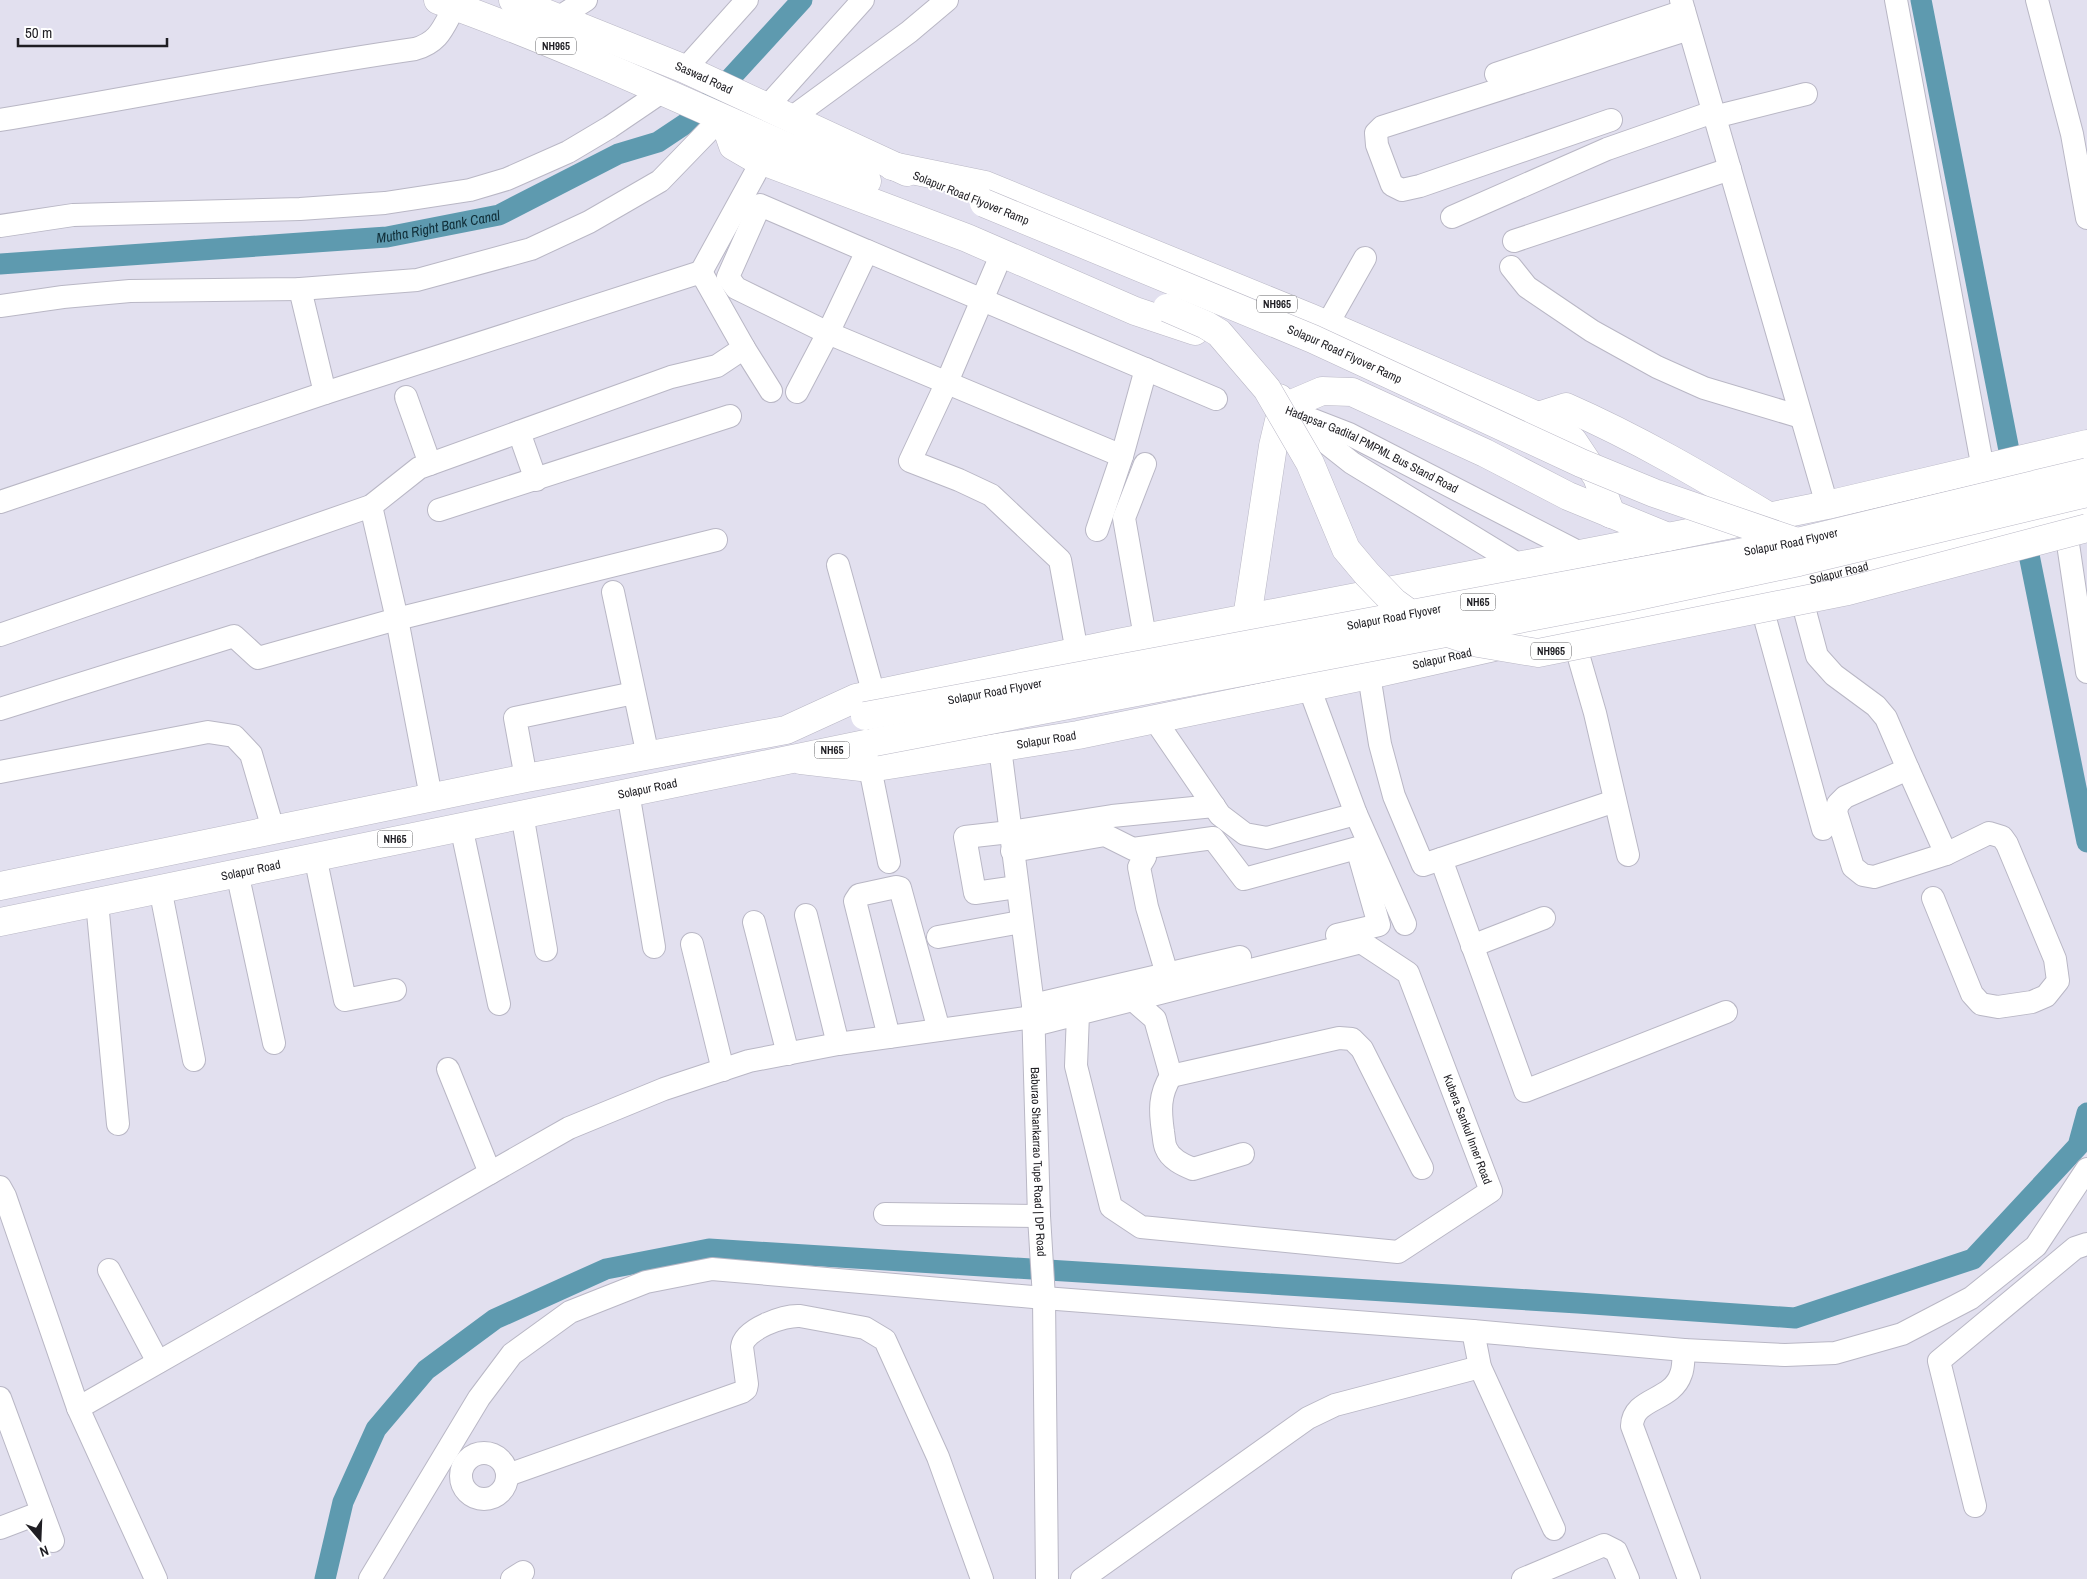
<svg xmlns="http://www.w3.org/2000/svg" width="2087" height="1579" font-family="'Archivo Narrow',sans-serif">
<style>
.lines{fill:none;stroke-linecap:round;stroke-linejoin:round}
.canal{stroke:#5e9aaf;stroke-width:21}
.minor-casing{stroke:#b9b7c5;stroke-width:24}
.major-casing{stroke:#b9b7c5;stroke-width:29}
.highway-casing{stroke:#b9b7c5;stroke-width:29}
.minor{stroke:#fff;stroke-width:22}
.major{stroke:#fff;stroke-width:28}
.highway{stroke:#fff;stroke-width:28}
.highway-bridge-casing{stroke:#b9b7c5;stroke-width:29;stroke-linecap:butt}
.highway-bridge{stroke:#fff;stroke-width:28}
.labels{text-anchor:middle;dominant-baseline:central;stroke-width:4;stroke-linejoin:round;paint-order:stroke}
.shield{fill:#fff;stroke:#626265;stroke-width:1}
.shield-label{font-size:11px;font-weight:bold;fill:#1f1e23}
.street-label{font-size:12px;fill:#1f1e23;stroke:#fff}
.water-label{font-size:14px;font-style:italic;fill:#102e38;stroke:#fff}
</style>
<rect width="100%" height="100%" fill="#e2e0ef"/>
<g class="lines">
<g class="canal">
<path d="M 1921,0 L 2014,476"/>
<path id="s1" d="M 0,264 L 387,237 L 499,215 L 618,154 L 658,142 L 694,118 L 802,0"/>
<path d="M 2024,530 L 2087,842"/>
<path d="M 325,1579 L 343,1502 L 376,1429 L 426,1370 L 495,1319 L 606,1269 L 709,1249 L 1578,1303 L 1795,1318 L 1973,1259 L 2078,1146 L 2087,1113"/>
</g>
<g class="minor-casing">
<g id="minor">
<path d="M 1681,0 L 1827,505"/>
<path d="M 1896,0 L 1983,469"/>
<path d="M 2037,0 L 2072,134 L 2087,218"/>
<path d="M 558,18 L 586,0"/>
<path d="M 685,69 L 747,0"/>
<path d="M 1496,74 L 1684,11"/>
<path d="M 766,108 L 863,0"/>
<path d="M 1714,117 L 1806,94"/>
<path d="M 790,119 L 909,32 L 947,0"/>
<path d="M 0,120 C 138,97 276,69 415,49 C 440,42 443,27 455,6"/>
<path d="M 1611,120 L 1420,186 L 1402,190 L 1392,185 L 1377,145 L 1376,133 L 1382,127 L 1689,29"/>
<path d="M 1452,217 L 1607,149 L 1713,112"/>
<path d="M 0,226 L 73,215 L 300,209 L 385,203 L 470,190 L 507,179 L 568,152 L 610,127 L 663,91"/>
<path d="M 1514,241 L 1730,169"/>
<path d="M 867,251 L 760,205 L 728,277 L 736,288 L 828,333 L 1122,456"/>
<path d="M 1002,253 L 947,382 L 910,461 L 959,480 L 991,495 L 1060,560 L 1077,652"/>
<path d="M 1511,267 L 1527,287 L 1592,331 L 1657,367 L 1704,388 L 1801,417"/>
<path d="M 701,272 L 762,161"/>
<path d="M 300,289 L 325,393"/>
<path d="M 0,306 L 63,297 L 130,291 L 300,289 L 417,280 L 531,249 L 589,222 L 660,181 L 721,118"/>
<path d="M 1327,325 L 1365,258"/>
<path d="M 744,348 L 771,391"/>
<path d="M 797,392 L 828,333 L 867,251 L 1216,399"/>
<path d="M 406,397 L 430,464"/>
<path id="s2" d="M 1282,408 L 1349,434 L 1582,554"/>
<path d="M 1300,422 L 1352,463 L 1521,566"/>
<path d="M 519,432 L 536,480"/>
<path d="M 0,502 L 325,393 L 701,272 L 744,348 L 717,366 L 671,377 L 419,468 L 371,506 L 0,635"/>
<path d="M 371,506 L 397,619 L 431,797"/>
<path d="M 439,510 L 730,416"/>
<path d="M 2064,517 L 2087,672"/>
<path d="M 1097,530 L 1122,456 L 1146,369"/>
<path d="M 838,565 L 874,695"/>
<path d="M 1798,585 L 1817,656 L 1834,675 L 1876,706 L 1886,718 L 1908,769 L 1845,797 L 1838,804 L 1836,812 L 1853,867 L 1863,875 L 1874,877 L 1946,854 L 1989,833 L 2002,837 L 2007,844 L 2055,959 L 2058,981 L 2046,996 L 2032,1002 L 1998,1007 L 1981,1004 L 1972,994 L 1933,898"/>
<path d="M 613,592 L 648,756"/>
<path d="M 1758,593 L 1823,829"/>
<path d="M 1571,630 L 1595,713 L 1628,855"/>
<path d="M 1145,637 L 1124,518 L 1145,464"/>
<path d="M 1369,675 L 1380,744 L 1394,796 L 1423,865 L 1615,801"/>
<path d="M 1309,687 L 1356,814 L 1405,924"/>
<path d="M 0,709 L 234,636 L 258,658 L 397,619 L 716,540"/>
<path d="M 1155,720 L 1220,815 L 1245,834 L 1267,838 L 1356,814"/>
<path id="s3" d="M 1000,748 L 1033,1005 L 1039,1216 L 1044,1298 L 1047,1579"/>
<path d="M 870,768 L 889,862"/>
<path d="M 1908,769 L 1946,854"/>
<path d="M 0,772 L 208,732 L 234,736 L 251,754 L 273,829"/>
<path d="M 526,778 L 515,718 L 634,693"/>
<path d="M 628,792 L 654,947"/>
<path d="M 522,814 L 546,950"/>
<path d="M 461,826 L 499,1004"/>
<path d="M 1012,851 L 1105,835 L 1133,849 L 1213,838 L 1244,879 L 1357,848 L 1379,925 L 1337,935"/>
<path d="M 315,856 L 345,1000 L 395,990"/>
<path d="M 1145,857 L 1139,867 L 1147,907 L 1167,974"/>
<path d="M 1441,859 L 1525,1091 L 1726,1012"/>
<path d="M 237,872 L 274,1043"/>
<path d="M 1017,887 L 975,893 L 965,837 L 1010,832 L 1112,816 L 1214,806"/>
<path d="M 160,888 L 194,1060"/>
<path d="M 97,902 L 118,1124"/>
<path d="M 806,915 L 838,1044"/>
<path d="M 754,922 L 788,1054"/>
<path d="M 938,937 L 1021,922"/>
<path d="M 692,944 L 723,1070"/>
<path d="M 1472,946 L 1544,918"/>
<path d="M 1132,999 L 1155,1019 L 1171,1076 L 1339,1038 L 1352,1039 L 1362,1049 L 1422,1168"/>
<path d="M 1033,1005 L 1240,957"/>
<path id="s4" d="M 1034,1025 L 1361,942 L 1408,973 L 1491,1191 L 1398,1252 L 1141,1227 L 1111,1207 L 1076,1066 L 1078,1014"/>
<path d="M 889,1037 L 855,901 L 859,895 L 896,887 L 900,888 L 939,1030"/>
<path d="M 448,1069 L 490,1173"/>
<path d="M 1171,1076 C 1159,1095 1160,1111 1163,1132 C 1164,1137 1164,1144 1166,1148 C 1170,1159 1183,1165 1193,1169 L 1243,1154"/>
<path d="M 0,1187 L 5,1196 L 78,1408 L 156,1579"/>
<path d="M 885,1214 L 1039,1216"/>
<path d="M 109,1270 L 158,1362"/>
<path d="M 1473,1331 L 1480,1367 L 1554,1529"/>
<path d="M 1684,1350 C 1683,1357 1684,1367 1681,1374 C 1672,1402 1633,1397 1632,1426 L 1689,1579"/>
<path d="M 0,1398 L 53,1541"/>
<path d="M 78,1408 L 569,1128 L 664,1089 L 749,1061 L 838,1044 L 1033,1017"/>
<circle cx="484" cy="1476" r="23"/>
<path d="M 508,1475 L 742,1392 L 746,1389 L 747,1384 L 742,1347 C 744,1329 784,1315 800,1316 L 865,1328 L 885,1340 L 938,1457 L 982,1579"/>
<path d="M 1975,1506 L 1939,1361 L 2075,1248 L 2087,1244"/>
<path d="M 0,1528 L 42,1512"/>
<path d="M 370,1579 L 479,1398 L 512,1354 L 570,1312 L 646,1282 L 712,1269 L 1044,1298 L 1473,1331 L 1684,1350 L 1785,1355 L 1835,1353 L 1902,1334 L 1971,1298 L 2036,1246 L 2087,1169"/>
<path d="M 512,1579 L 523,1572"/>
<path d="M 1082,1579 L 1308,1418 L 1335,1405 L 1480,1367"/>
<path d="M 1523,1579 L 1604,1545 L 1616,1551 L 1628,1579"/>
</g>
</g>
<g class="major-casing">
<g id="major">
<path d="M 1668,537 L 1827,505 L 2087,444"/>
<path id="s5" d="M 801,760 L 870,768 L 1078,735 L 1369,675 L 1571,630 L 1758,593 L 2087,512"/>
</g>
</g>
<g class="highway-casing">
<g id="highway">
<path d="M 438,0 C 584,52 724,121 867,181"/>
<path id="s6" d="M 513,0 L 685,69 L 907,172"/>
<path d="M 724,120 L 733,146 L 752,157 L 967,238 L 1135,311 L 1195,331"/>
<path d="M 892,166 L 985,185 L 1311,318 L 1538,416 L 1573,441 L 1597,477 L 1611,514"/>
<path d="M 1282,408 L 1322,391 L 1352,392 L 1485,453 L 1568,496 L 1668,537"/>
<path d="M 1538,416 L 1566,407 C 1637,438 1703,477 1770,517"/>
<path d="M 1672,565 L 1679,609"/>
<path d="M 1247,618 L 1273,446 L 1282,408 L 1279,398"/>
<path d="M 0,886 L 526,778 L 786,730 L 856,698 L 1118,643 L 1668,537"/>
<path id="s7" d="M 0,922 L 875,742"/>
</g>
</g>
<use href="#minor" class="minor"/>
<use href="#major" class="major"/>
<use href="#highway" class="highway"/>
<g class="highway-bridge-casing">
<g id="highway-bridge">
<path id="s8" d="M 984,203 L 1313,339 L 1581,463 L 1654,493 L 1794,541"/>
<path d="M 1167,308 L 1206,325 L 1219,333 L 1267,389 L 1310,463 L 1346,549 L 1367,574 L 1394,602 L 1427,626 L 1478,643 L 1538,653 L 1848,591 L 2087,528"/>
<path id="s9" d="M 865,716 L 1797,542 L 2087,472"/>
<path d="M 875,742 L 1624,599 L 1799,562 L 2087,493"/>
</g>
</g>
<use href="#highway-bridge" class="highway-bridge"/>
</g>
<g class="labels">
<g class="shield">
<rect x="536" y="37.5" width="40" height="17" rx="4"/>
<rect x="1257" y="295.5" width="40" height="17" rx="4"/>
<rect x="1460.5" y="593.5" width="35" height="17" rx="4"/>
<rect x="1531" y="642.5" width="40" height="17" rx="4"/>
<rect x="814.5" y="741.5" width="35" height="17" rx="4"/>
<rect x="377.5" y="830.5" width="35" height="17" rx="4"/>
</g>
<g class="shield-label">
<text x="556" y="46">NH965</text>
<text x="1277" y="304">NH965</text>
<text x="1478" y="602">NH65</text>
<text x="1551" y="651">NH965</text>
<text x="832" y="750">NH65</text>
<text x="395" y="839">NH65</text>
</g>
<g class="street-label">
<text stroke="none"><textPath href="#s6" startOffset="206">Saswad Road</textPath></text>
<text transform="translate(971 198) rotate(22)">Solapur Road Flyover Ramp</text>
<text stroke="none"><textPath href="#s8" startOffset="391">Solapur Road Flyover Ramp</textPath></text>
<text stroke="none"><textPath href="#s2" startOffset="99">Hadapsar Gadital PMPML Bus Stand Road</textPath></text>
<text stroke="none"><textPath href="#s9" startOffset="942">Solapur Road Flyover</textPath></text>
<text stroke="none"><textPath href="#s5" startOffset="1058">Solapur Road</textPath></text>
<text stroke="none"><textPath href="#s9" startOffset="538">Solapur Road Flyover</textPath></text>
<text stroke="none"><textPath href="#s5" startOffset="652">Solapur Road</textPath></text>
<text stroke="none"><textPath href="#s9" startOffset="132">Solapur Road Flyover</textPath></text>
<text stroke="none"><textPath href="#s5" startOffset="248">Solapur Road</textPath></text>
<text stroke="none"><textPath href="#s7" startOffset="661">Solapur Road</textPath></text>
<text stroke="none"><textPath href="#s7" startOffset="256">Solapur Road</textPath></text>
<text stroke="none"><textPath href="#s4" startOffset="561">Kubera Sankul Inner Road</textPath></text>
<text stroke="none"><textPath href="#s3" startOffset="416">Baburao Shankarrao Tupe Road | DP Road</textPath></text>
</g>
<g class="water-label">
<text stroke="none"><textPath href="#s1" startOffset="440">Mutha Right Bank Canal</textPath></text>
</g>
</g>
<g transform="translate(40 1539) rotate(161)" stroke="#ffffff" stroke-width="4" paint-order="stroke">
<path d="M0-4L9 19L0 12L-9 19Z" fill="#1f1e23"/>
<text y="-8" font-size="14" font-weight="bold" text-anchor="middle" fill="#1f1e23">N</text>
</g>
<path d="M18 38v8h149v-8" fill="none" stroke="#1f1e23" stroke-width="2.5"/>
<text x="25" y="38" font-size="15" fill="#1f1e23" stroke="#ffffff" stroke-width="4" paint-order="stroke">50 m</text>
</svg>
